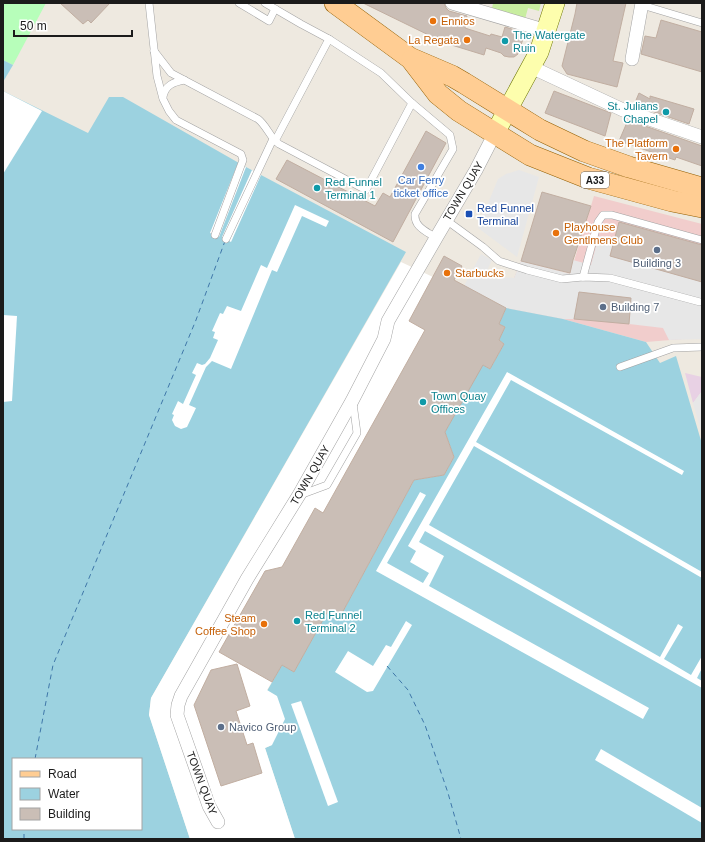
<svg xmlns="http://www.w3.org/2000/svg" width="705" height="842" font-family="Arial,sans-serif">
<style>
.commercial{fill:#f1cdcc}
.industrial{fill:#e8d1e4}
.grass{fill:#c8eda0}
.park{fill:#b7feba}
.parking{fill:#e7e7e7}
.water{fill:#9cd2e0;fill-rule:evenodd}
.pier{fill:#fff}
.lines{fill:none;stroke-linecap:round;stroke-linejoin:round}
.ferry{stroke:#3f77a9;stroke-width:1;stroke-dasharray:5 4;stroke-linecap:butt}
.building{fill:#cabeb6;stroke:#c1aea1}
.lane-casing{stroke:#a2a2a2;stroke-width:8}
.street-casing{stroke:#a2a2a2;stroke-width:14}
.secondary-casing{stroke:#6b7400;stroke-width:20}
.primary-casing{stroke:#925e00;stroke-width:22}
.lane{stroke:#fff;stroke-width:7}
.street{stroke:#fff;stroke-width:13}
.secondary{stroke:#fdfead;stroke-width:19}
.primary{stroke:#ffcd93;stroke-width:21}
.food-dot{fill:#e8710a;stroke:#fff;stroke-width:1.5}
.culture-dot{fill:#0f9aa8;stroke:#fff;stroke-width:1.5}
.shop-dot{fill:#3f7fe0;stroke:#fff;stroke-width:1.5}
.transit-dot{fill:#1a4fb4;stroke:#fff;stroke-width:1.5}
.service-dot{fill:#5c6f8a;stroke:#fff;stroke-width:1.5}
.labels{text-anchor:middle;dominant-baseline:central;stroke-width:3.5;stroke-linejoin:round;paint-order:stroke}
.shield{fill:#fff;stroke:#5f5f5f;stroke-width:1}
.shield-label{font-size:10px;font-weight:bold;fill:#1b1b1b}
.food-label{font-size:11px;fill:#c56008;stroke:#fff;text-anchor:start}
.culture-label{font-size:11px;fill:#0d838f;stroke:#fff;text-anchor:start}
.shop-label{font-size:11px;fill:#366cbe;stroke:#fff}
.street-label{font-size:11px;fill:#1b1b1b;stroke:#fff}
.transit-label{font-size:11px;fill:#164399;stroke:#fff;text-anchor:start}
.service-label{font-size:11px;fill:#4e5e75;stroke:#fff;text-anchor:start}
</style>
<rect width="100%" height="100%" fill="#eee9e0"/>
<path class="commercial" d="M 594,196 L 702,224 L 702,339 L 683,339 L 646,342 L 563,319 L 506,308 L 511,305 L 514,278 L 521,261 L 570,274 Z"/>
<path class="industrial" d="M 685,373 L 702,377 L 702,391 L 693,403 Z"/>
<path class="grass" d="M 493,3 L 541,3 L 539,11 L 528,8 L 525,19 L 492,9 Z"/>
<path class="park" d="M 3,3 L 46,3 L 13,65 L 3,60 Z"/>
<g class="parking">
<path d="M 519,170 L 539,177 L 517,257 L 478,228 L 498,179 L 506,174 Z"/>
<path d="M 599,236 L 614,240 L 610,256 L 702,282 L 702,339 L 669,340 L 663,328 L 629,324 L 631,298 L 579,292 L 574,319 L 563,319 L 506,308 L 464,286 L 481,254 L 492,260 L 486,273 L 501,277 L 514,278 L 521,261 L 570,274 L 573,260 L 591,265 Z"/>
<path d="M 702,391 L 702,434 L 693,403 Z"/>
</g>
<g class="water">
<path d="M 3,60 L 13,65 L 3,82 Z"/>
<path d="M 3,91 L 88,133 L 109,97 L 123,97 L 246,167 L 406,252 L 151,698 L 149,715 L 190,839 L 3,839 ZM 13,759 L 141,759 L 141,829 L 13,829 Z"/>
<path d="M 506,308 L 563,319 L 646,342 L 660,363 L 676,356 L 702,444 L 702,839 L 295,839 L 265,748 L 272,745 L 267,691 L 282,665 L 329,609 L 341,615 L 414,480 L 444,475 L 454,457 L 445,432 L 476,361 L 490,369 L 504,344 L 499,340 L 499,324 Z"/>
</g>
<g class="pier">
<path d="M 3,91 L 42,111 L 3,174 Z"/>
<path d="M 238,163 L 246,167 L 219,237 L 210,233 Z"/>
<path d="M 252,170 L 261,175 L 231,242 L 222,237 Z"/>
<path d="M 295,205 L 329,221 L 326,227 L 302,216 L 277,272 L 272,270 L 231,369 L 212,361 L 206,367 L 189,405 L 196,408 L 187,427 L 181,429 L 175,426 L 172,420 L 174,415 L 172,414 L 178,401 L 183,404 L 196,375 L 192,373 L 197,363 L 202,365 L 205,364 L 210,358 L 218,340 L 213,338 L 215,332 L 212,331 L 220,313 L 223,314 L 227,306 L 241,311 L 261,265 L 267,268 Z"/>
<path d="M 401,262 L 465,292 L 474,291 L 506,308 L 499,324 L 505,327 L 499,340 L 504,344 L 490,369 L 476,361 L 471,369 L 478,373 L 445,432 L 454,457 L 444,475 L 414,480 L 341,615 L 329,609 L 294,672 L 282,665 L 267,690 L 277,696 L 285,719 L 272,745 L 265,748 L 295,839 L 190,839 L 149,715 L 151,698 Z"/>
<path d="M 3,315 L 17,316 L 12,401 L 3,402 Z"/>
<path d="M 507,372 L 684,471 L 682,475 L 511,380 L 476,442 L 702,572 L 702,578 L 474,446 L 429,525 L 660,657 L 678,624 L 683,627 L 664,659 L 691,675 L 702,656 L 702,668 L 697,678 L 702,681 L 702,688 L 425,531 L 419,542 L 444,556 L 429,586 L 649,708 L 643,719 L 376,571 L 420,492 L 426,495 L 387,563 L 423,583 L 429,573 L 410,562 L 416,551 L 408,546 Z"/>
<path d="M 406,621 L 412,625 L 373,691 L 367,692 L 335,672 L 348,651 L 373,666 L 386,645 L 391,647 Z"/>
<path d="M 301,701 L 338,802 L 328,806 L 291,704 Z"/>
<path d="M 601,749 L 702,808 L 702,823 L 595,760 Z"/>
</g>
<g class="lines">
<g class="ferry">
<path d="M 387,666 L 408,690 L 425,725 L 448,793 L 461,839"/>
<path d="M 35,759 L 53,665 L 196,320 L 225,241"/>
<path d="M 24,839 L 24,829"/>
</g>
</g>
<g class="building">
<path d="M 60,3 L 110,3 L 91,23 L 88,20 L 83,24 Z"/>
<path d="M 363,3 L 444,3 L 446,8 L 449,11 L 467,16 L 465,28 L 490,36 L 491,34 L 502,37 L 505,27 L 525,33 L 521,45 L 520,50 L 518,54 L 514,57 L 509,57 L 504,56 L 501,53 L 486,48 L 484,55 L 445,43 Z"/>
<path d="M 577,3 L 626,3 L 613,61 L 623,63 L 617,87 L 567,74 L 562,66 L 575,14 Z"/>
<path d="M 661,20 L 702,32 L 702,72 L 641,54 L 645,36 L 656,38 Z"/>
<path d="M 554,91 L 611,113 L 605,136 L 545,113 Z"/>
<path d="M 639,93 L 650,99 L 650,96 L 694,109 L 689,124 L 634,105 Z"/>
<path d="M 628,120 L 702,146 L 702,166 L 676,157 L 675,160 L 619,141 Z"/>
<path d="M 426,131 L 446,143 L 393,242 L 276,179 L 287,160 L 375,206 L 383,193 L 390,197 Z"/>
<path d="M 542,192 L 591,206 L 573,260 L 570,273 L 521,261 Z"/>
<path d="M 619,222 L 702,245 L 702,282 L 610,256 Z"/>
<path d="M 444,256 L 462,266 L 454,280 L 506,308 L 499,324 L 505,327 L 499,340 L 504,344 L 490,369 L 483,365 L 445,432 L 454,457 L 444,475 L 414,480 L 341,615 L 329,609 L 294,672 L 282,665 L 272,682 L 219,652 L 265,571 L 282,567 L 315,508 L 323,513 L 425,330 L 409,321 Z"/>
<path d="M 579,292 L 631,298 L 629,324 L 574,319 Z"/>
<path d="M 237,664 L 250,706 L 236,711 L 247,745 L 253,743 L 262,773 L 221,786 L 194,705 L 211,670 Z"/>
</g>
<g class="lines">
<g class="lane-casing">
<g id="lane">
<path d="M 149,3 L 157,76 L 163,99 L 169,111 L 176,120 L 241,154 L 243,160 L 215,235"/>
<path d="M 239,3 L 269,21 L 275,9"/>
<path d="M 265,3 L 301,24 L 329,39 L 381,73 L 412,103 L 450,135 L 453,149 L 415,214 C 414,227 426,231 436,238"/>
<path d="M 642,5 L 702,23"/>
<path d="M 154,51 L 171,73 L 258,119 C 267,126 270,138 279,144 L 366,190 L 412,103"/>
<path d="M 163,97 C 165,85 174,82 184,80"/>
<path d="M 275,141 L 329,39"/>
<path d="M 446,220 L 483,247 L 499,261 L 527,270 L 562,279 L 583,277 L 610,278 L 700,302"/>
<path d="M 226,239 L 273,139"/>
<path d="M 583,277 L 598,222 L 603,215 L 612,215 L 702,240"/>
<path d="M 620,367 L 673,348 L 702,347"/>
<path d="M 300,495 L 327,485 L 357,433 L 353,403"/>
</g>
</g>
<g class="street-casing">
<g id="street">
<path d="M 452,3 L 547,31"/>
<path d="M 632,59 L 642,3"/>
<path d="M 531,67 L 623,110 L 702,137"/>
<path d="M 218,822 L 209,806 L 177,715 L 178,705 L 181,696 L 247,579 L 299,495 L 352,401 L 384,339 L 388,321 L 436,238 L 476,170 L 495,133"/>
</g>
</g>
<g class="secondary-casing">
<path id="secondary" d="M 495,133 L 539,52 L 555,3"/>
</g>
<g class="primary-casing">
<g id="primary">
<path d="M 335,3 L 410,58 L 452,76 L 464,83 L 540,130 L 584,151 L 629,167 L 702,188"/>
<path d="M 412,60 L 438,94 L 459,111 L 530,155 L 588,178 L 672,201 L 702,207"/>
</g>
</g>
<use href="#lane" class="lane"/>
<use href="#street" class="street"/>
<use href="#secondary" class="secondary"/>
<use href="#primary" class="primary"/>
</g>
<g class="food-dot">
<circle cx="433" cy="21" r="4"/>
<circle cx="467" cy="40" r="4"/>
<circle cx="676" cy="149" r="4"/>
<circle cx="556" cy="233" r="4"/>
<circle cx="447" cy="273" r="4"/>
<circle cx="264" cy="624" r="4"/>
</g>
<g class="culture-dot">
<circle cx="505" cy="41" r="4"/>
<circle cx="666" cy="112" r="4"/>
<circle cx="317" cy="188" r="4"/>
<circle cx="423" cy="402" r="4"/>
<circle cx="297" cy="621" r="4"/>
</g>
<circle class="shop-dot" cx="421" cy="167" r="4"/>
<rect class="transit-dot" x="465" y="210" width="8" height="8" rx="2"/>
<g class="service-dot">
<circle cx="657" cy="250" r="4"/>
<circle cx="603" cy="307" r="4"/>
<circle cx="221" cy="727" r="4"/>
</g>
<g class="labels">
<rect class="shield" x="581" y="172" width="28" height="16" rx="3"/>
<g class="shield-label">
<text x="595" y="180">A33</text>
</g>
<g class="food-label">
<text x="441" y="21">Ennios</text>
<text x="459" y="40" text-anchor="end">La Regata</text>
<text x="668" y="143" text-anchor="end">The Platform<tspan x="668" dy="13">Tavern</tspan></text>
<text x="564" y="227">Playhouse<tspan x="564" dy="13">Gentlmens Club</tspan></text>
<text x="455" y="273">Starbucks</text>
<text x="256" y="618" text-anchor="end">Steam<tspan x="256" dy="13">Coffee Shop</tspan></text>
</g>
<g class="culture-label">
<text x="513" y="35">The Watergate<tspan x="513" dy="13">Ruin</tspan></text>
<text x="658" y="106" text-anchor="end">St. Julians<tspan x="658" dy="13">Chapel</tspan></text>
<text x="325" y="182">Red Funnel<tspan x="325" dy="13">Terminal 1</tspan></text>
<text x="431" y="396">Town Quay<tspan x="431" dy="13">Offices</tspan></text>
<text x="305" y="615">Red Funnel<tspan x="305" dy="13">Terminal 2</tspan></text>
</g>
<g class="shop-label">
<text x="421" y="180">Car Ferry<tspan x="421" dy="13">ticket office</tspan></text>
</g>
<g class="street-label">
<text transform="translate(463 191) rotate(-59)">TOWN QUAY</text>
<text transform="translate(310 475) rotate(-60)">TOWN QUAY</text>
<text transform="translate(202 783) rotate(69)">TOWN QUAY</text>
</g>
<g class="transit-label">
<text x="477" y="208">Red Funnel<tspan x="477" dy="13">Terminal</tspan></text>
</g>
<g class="service-label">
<text x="657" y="263" text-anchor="middle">Building 3</text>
<text x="611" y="307">Building 7</text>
<text x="229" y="727">Navico Group</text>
</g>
</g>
<rect width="705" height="842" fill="none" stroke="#1b1b1b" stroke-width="8"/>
<rect x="12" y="758" width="130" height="72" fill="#ffffff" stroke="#a4a4a4"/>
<rect x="20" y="771" width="20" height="6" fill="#ffcd93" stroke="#a4a4a4"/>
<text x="48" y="778" font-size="12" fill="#1b1b1b">Road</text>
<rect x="20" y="788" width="20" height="12" fill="#9cd2e0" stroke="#a4a4a4"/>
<text x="48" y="798" font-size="12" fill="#1b1b1b">Water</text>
<rect x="20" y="808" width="20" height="12" fill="#cabeb6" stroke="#a4a4a4"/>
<text x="48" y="818" font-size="12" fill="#1b1b1b">Building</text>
<path d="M14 30v6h118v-6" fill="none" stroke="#1b1b1b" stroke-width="2"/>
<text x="20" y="30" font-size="12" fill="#1b1b1b" stroke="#ffffff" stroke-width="3" paint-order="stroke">50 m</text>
</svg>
